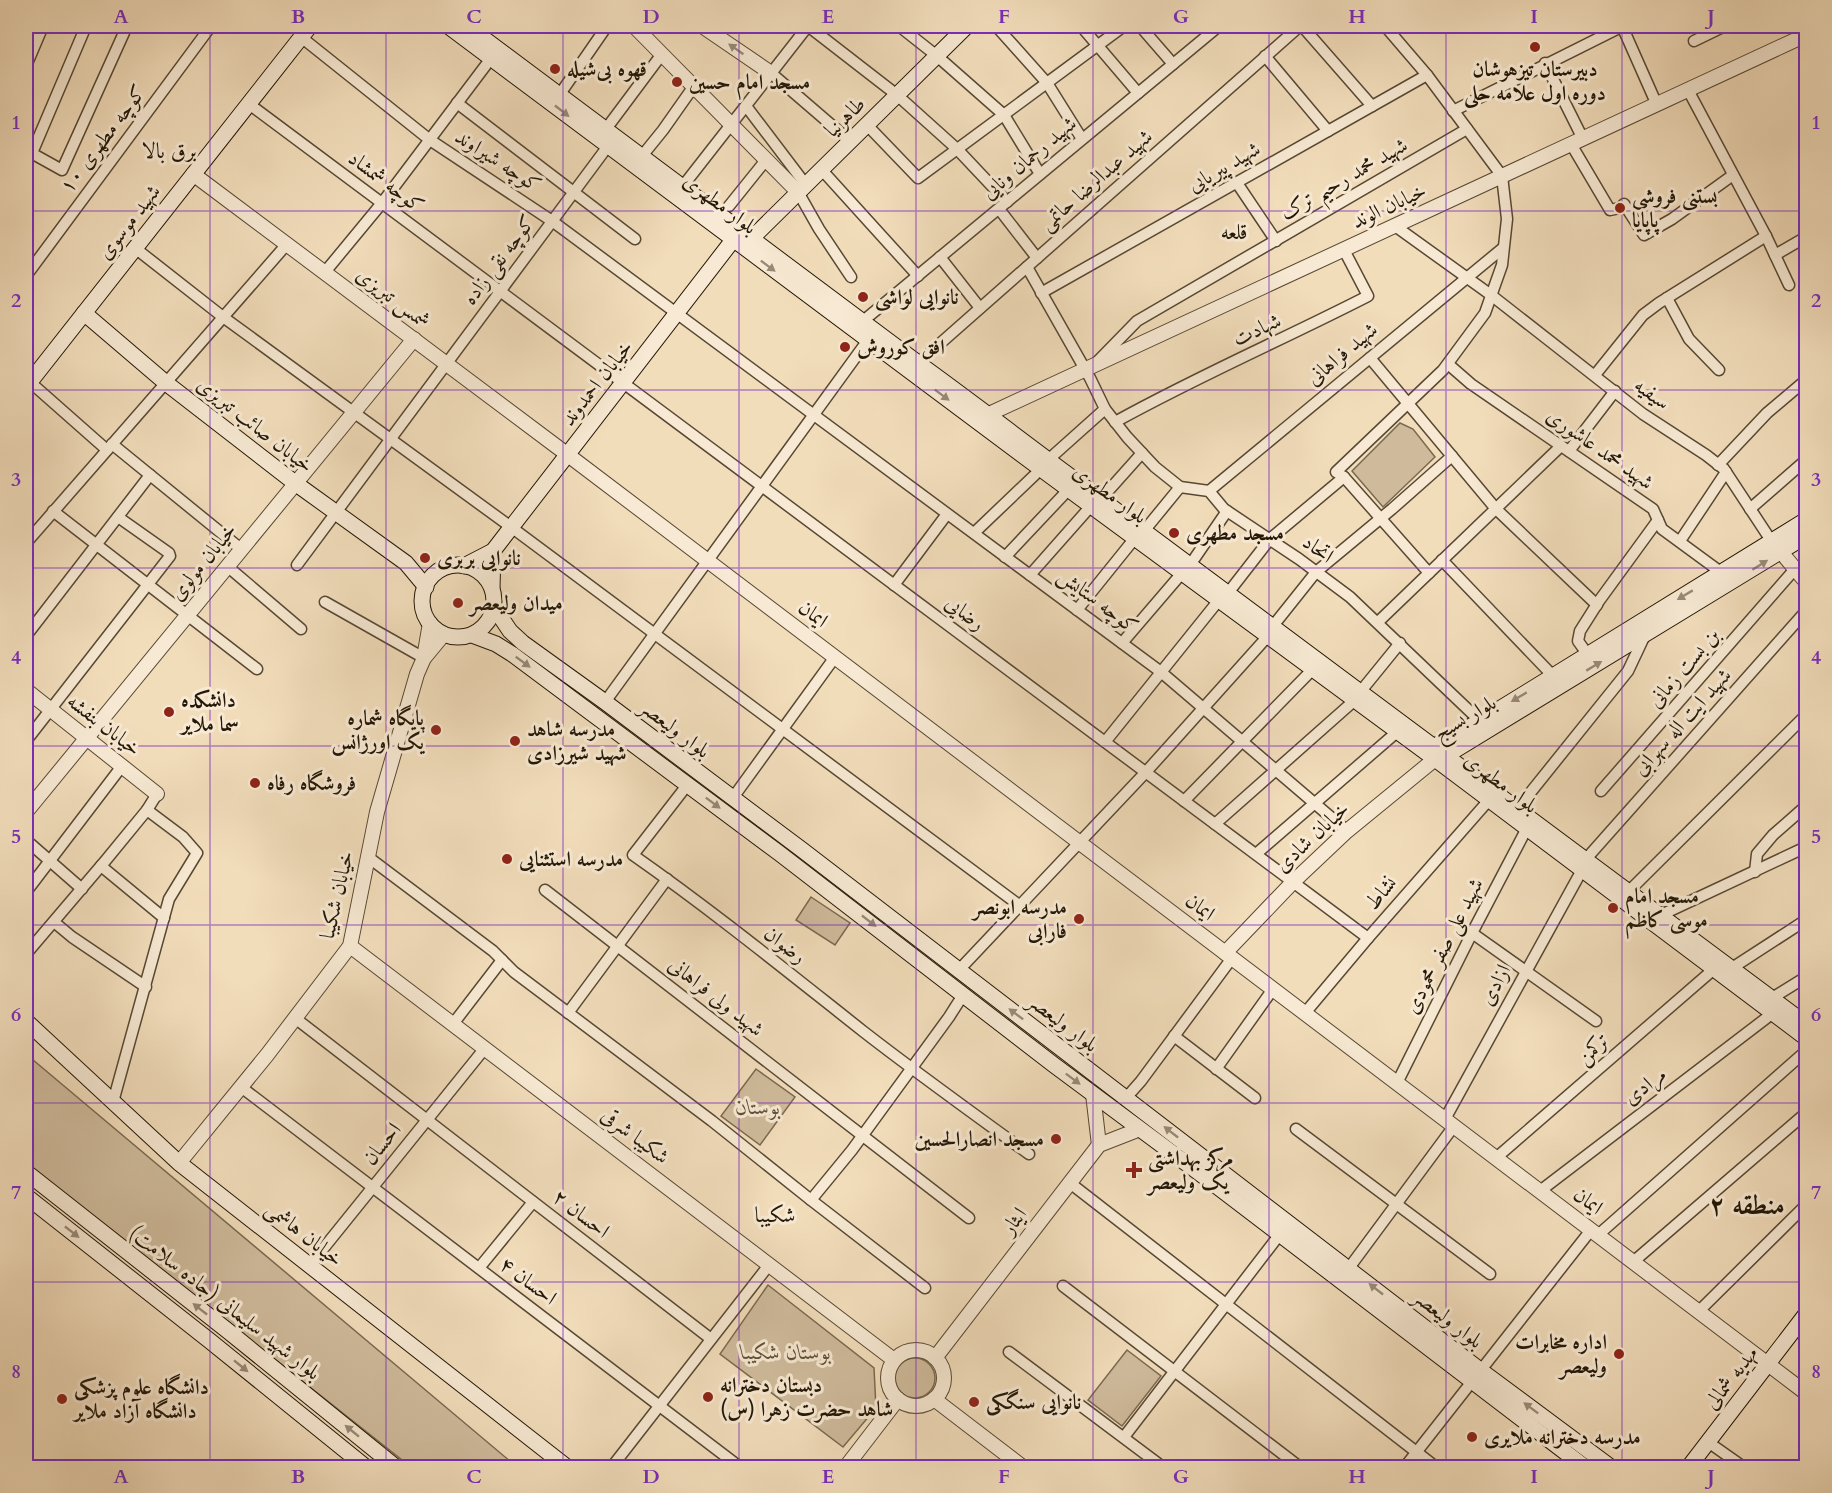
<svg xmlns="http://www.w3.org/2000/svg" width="1832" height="1493" font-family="Cardo,Amiri,serif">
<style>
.green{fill:#cfbb9c;stroke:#796951;stroke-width:1.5}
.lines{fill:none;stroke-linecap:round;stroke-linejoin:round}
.minor-casing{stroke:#574833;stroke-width:13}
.tertiary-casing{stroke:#574833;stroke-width:16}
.secondary-casing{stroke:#231706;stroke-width:17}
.minor{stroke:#f7e9d3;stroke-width:10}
.tertiary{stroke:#f7e9d3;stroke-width:14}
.secondary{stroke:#f7e9d3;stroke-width:15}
.oneway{fill:#988a77}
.grid{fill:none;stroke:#7b2cbf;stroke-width:1.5;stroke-opacity:0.55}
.poi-dot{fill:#8f2418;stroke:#f7e9d3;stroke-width:2}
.labels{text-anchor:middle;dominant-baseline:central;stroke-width:6;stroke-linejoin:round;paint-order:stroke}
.poi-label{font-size:21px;font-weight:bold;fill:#231706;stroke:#f7e9d3;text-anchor:start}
.street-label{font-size:21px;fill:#231706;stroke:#f7e9d3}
.park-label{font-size:21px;font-style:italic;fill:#5f503a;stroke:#f7e9d3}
.neighbourhood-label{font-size:22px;fill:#231706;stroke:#f7e9d3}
.district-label{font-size:27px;font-weight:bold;fill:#231706;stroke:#f7e9d3}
.neatline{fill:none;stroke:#7b2cbf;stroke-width:2}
.grid-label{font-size:20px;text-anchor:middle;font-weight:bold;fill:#7b2cbf}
</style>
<rect width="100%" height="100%" fill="#f2ddbb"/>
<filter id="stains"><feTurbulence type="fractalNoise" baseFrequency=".00333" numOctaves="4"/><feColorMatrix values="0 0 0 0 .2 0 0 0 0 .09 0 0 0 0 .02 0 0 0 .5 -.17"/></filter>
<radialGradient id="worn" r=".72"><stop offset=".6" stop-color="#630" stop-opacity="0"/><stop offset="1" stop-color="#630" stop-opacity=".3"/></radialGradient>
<g class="green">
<path d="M 1400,423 L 1413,429 L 1435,457 L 1383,507 L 1352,471 Z"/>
<path d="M 811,897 L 850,923 L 835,945 L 796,920 Z"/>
<path d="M 26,1054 L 517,1467 L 411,1467 L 26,1163 Z"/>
<path d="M 756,1069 L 795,1097 L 760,1145 L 721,1116 Z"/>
<path d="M 768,1285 L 874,1368 L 876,1408 L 843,1447 L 720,1354 Z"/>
<path d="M 1127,1350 L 1161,1376 L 1122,1426 L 1088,1400 Z"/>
<circle cx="915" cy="1378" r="20"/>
</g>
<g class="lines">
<g class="minor-casing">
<g id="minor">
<path d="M 808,26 L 897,95 L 957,149 L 1007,202"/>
<path d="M 899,26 L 937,56 L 1004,115 L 1040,174"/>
<path d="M 996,26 L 1047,83 L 1082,139"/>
<path d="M 1081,26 L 1138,93"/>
<path d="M 1140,26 L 1173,64"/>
<path d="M 1302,26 L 1372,106"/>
<path d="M 1385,26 L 1427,75 L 1502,176 L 1507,219 L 1502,265 L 1485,313 L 1443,370 L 1336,472 L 1344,477 L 1429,573"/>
<path d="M 1472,26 L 1473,27"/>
<path d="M 1622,26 L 1657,105"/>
<path d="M 301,37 L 430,140 L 552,221 L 1161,672 L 1347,831"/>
<path d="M 1694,41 L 1725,26"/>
<path d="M 1265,56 L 1328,131"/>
<path d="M 1545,63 L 1583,139"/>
<path d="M 26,66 L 43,26"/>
<path d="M 771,73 L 850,141"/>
<path d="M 1688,90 L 1766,236 L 1789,285"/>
<path d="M 560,94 L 607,26"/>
<path d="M 457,103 L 635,239"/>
<path d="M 249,104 L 1368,938"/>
<path d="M 746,106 L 806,185"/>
<path d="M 1453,111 L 1623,26"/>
<path d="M 867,125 L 918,178 L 1124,26"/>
<path d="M 606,129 L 662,54"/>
<path d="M 1571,144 L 1610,210 L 1620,208 L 1624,204 L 1644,235 L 1672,219 L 1733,175"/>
<path d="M 26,150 L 62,170 L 127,26"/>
<path d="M 32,153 L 86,26"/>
<path d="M 642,156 L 663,130 L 694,86"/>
<path d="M 821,169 L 918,276"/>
<path d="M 1237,183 L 1276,241"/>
<path d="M 683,186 L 808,26"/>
<path d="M 798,192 L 819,229 L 851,277"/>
<path d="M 729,206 L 766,160"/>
<path d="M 999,209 L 1037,258"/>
<path d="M 1395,226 L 1491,295 L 1643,414 L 1706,455 L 1724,469 L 1772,542"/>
<path d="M 135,248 L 223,317 L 511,527 L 1019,905"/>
<path d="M 1775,255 L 1806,237"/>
<path d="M 940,257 L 980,308"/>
<path d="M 1027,267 L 1090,378 L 1105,409 L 1127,437 L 1155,467 L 1180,487 L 1209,491 L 1224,509 L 1299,559 L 1350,597 L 1480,721"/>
<path d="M 325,272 L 382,203 L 492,57"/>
<path d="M 26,276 L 211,26"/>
<path d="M 1041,293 L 1427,75"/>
<path d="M 1806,295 L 1806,296"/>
<path d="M 1667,298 L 1689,339 L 1719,370"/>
<path d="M 863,321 L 1219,26"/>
<path d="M 1370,358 L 1496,509 L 1597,605"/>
<path d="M 1098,361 L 1137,321 L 1467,129"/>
<path d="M 918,363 L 1300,26"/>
<path d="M 1448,364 L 1471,384 L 1653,509 L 1662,529 L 1722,573"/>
<path d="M 1595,375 L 1643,315 L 1659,303 L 1766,236"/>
<path d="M 30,382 L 107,450"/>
<path d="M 1115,422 C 1198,376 1284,339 1368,296 L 1344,250"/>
<path d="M 112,444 L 241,549"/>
<path d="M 1569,451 L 1615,391"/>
<path d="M 1048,460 L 1105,409"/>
<path d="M 1718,465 L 1767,413 L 1806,380"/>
<path d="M 1209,491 L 1503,248"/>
<path d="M 1101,499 L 1142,453"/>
<path d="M 1750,509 L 1806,460"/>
<path d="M 53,511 L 257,669"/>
<path d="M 1144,531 L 1180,487"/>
<path d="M 974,533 L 1041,469"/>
<path d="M 1680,541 L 1726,472"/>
<path d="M 26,543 L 287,244"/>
<path d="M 1005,557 L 1069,489"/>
<path d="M 1442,560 L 1553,676"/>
<path d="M 297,565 L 608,146"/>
<path d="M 1190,565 L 1227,511"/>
<path d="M 227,566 L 301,629"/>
<path d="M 1030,575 L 1091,506"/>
<path d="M 894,585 L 947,514"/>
<path d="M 1228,593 L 1270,539 L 1344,477"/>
<path d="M 325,602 L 424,658"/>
<path d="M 1077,610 L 1135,538"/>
<path d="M 1378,622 L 1561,446"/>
<path d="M 1273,626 L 1316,572 L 1392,509 L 1452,456"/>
<path d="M 26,636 L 150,475"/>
<path d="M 1122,643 L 1182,573"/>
<path d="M 1588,655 L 1578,641 L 1580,631 L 1599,601 L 1658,520"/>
<path d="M 1361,691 L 1400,643"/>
<path d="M 605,702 L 868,340"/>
<path d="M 26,741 L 170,556 L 169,553 L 118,517"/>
<path d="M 1105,742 L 1219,600"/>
<path d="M 688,784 L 633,855 C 713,911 788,972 864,1032 C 918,1074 974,1114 1029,1154"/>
<path d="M 1601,791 L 1795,569"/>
<path d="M 732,799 L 835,657"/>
<path d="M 1184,801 L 1313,669"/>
<path d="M 1518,808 L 1628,671 L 1645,635"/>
<path d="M 1215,824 L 1355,700"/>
<path d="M 26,840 L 82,889"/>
<path d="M 1256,854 L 1397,732"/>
<path d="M 368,857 L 493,951 L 514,972 L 712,1121 L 811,1200 L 925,1288"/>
<path d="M 1586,859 L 1806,611"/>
<path d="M 101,866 L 164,918"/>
<path d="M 1755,872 L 1757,854 L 1773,835 L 1806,806"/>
<path d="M 545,890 L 969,1218"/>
<path d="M 1629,891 L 1806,715"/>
<path d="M 26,892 L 122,766"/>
<path d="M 1661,915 L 1806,847"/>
<path d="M 54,922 L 72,937 L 146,987"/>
<path d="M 1472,933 L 1596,1021"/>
<path d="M 26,954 L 106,860 L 147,810 L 157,794"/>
<path d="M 1732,968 L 1806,920"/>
<path d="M 959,970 L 1146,772 L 1268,636"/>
<path d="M 1772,998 L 1806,977"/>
<path d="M 568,1013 L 667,879"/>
<path d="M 1305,1013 L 1368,938 L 1489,800"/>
<path d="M 295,1018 L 711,1339"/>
<path d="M 453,1024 L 502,960"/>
<path d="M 1174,1036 L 1255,1098"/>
<path d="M 1216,1069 L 1273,989"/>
<path d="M 1397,1083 L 1472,933 L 1527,828"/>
<path d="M 241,1087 L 741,1468"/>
<path d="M 1126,1098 L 1141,1081 L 1232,958"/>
<path d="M 113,1102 L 169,899 L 197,853 L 183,837 L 147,810"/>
<path d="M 1445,1119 L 1582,870"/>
<path d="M 1296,1129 L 1490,1274"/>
<path d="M 1496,1158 L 1714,969"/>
<path d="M 1070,1183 L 1437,1468"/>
<path d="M 1540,1191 L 1773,1013"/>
<path d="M 811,1200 L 852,1150 L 949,1017 L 963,995"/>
<path d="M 1598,1235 L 1806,1051"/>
<path d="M 1633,1262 L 1806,1113"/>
<path d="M 310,1265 L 485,1048"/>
<path d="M 479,1268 L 533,1202"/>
<path d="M 1349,1268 L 1454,1126"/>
<path d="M 1063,1286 L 1301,1468"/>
<path d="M 1699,1311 L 1806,1205"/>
<path d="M 1009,1352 L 1164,1468"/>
<path d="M 1124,1437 L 1280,1234"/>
<path d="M 1708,1442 L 1745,1468"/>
<path d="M 611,1468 L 769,1265"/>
<path d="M 1404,1468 L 1591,1230"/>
</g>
</g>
<g class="tertiary-casing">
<g id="tertiary">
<path d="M 634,26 L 798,192"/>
<path d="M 702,26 L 771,73"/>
<path d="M 193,174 L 568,455 L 1806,1393"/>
<path d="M 989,414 L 1806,35"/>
<path d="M 1781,552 L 1806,582"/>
<path d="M 425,657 L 444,634"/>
<path d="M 26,690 L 157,794"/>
<path d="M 26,812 L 414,339"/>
<path d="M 350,946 L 894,1360"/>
<path d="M 1225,953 L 1293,882 L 1347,831 L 1435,759"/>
<path d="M 1093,1094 L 1099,1145"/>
<path d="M 179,1163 L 267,1055 L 350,946 L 377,812 L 417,674 L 424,658 L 430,623"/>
<circle cx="916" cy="1378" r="28"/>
<path d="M 935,1358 L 1099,1145 L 1140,1129"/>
<path d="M 934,1399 L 1024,1468"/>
<path d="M 845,1468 L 898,1399"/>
</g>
</g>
<g class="secondary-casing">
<g id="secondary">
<path d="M 448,26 L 1041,469 L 1435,759 L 1806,1038"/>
<path d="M 467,26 L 918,363 C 971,401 1022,441 1074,479 C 1319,660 1563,842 1806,1024"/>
<path d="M 84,313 L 166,383 L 295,483 L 406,563 L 426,587"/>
<path d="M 26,387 L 310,26"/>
<path d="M 1806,520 L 1480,721 L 1435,746 L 1435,759 L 1447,755 L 1806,536"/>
<circle cx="458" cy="601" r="36"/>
<path d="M 464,566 L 493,551 L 733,240 L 752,238 L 967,26"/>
<path d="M 492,588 L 493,551"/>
<path d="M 494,607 L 510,631 L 523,643 L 605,702 L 801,849 L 1480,1370 L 1612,1468"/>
<path d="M 472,635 L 496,644 L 512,654 L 779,853 L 1054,1065 L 1206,1178 L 1586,1468"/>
<path d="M 26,1021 L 179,1163 L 568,1468"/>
<path d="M 26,1172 L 228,1331 L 397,1468"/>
<path d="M 26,1196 L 210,1341 L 367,1468"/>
<path d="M 1688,1468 L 1806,1314"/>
</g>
</g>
<use href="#minor" class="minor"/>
<use href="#tertiary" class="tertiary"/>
<use href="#secondary" class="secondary"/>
</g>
<defs><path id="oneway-solid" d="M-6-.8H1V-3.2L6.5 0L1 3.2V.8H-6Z" transform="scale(1.5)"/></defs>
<g class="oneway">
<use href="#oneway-solid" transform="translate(736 49) rotate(-145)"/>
<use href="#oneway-solid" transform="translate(562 111) rotate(38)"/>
<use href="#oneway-solid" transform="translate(768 266) rotate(37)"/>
<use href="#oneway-solid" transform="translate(942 395) rotate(37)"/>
<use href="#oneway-solid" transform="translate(1760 565) rotate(-32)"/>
<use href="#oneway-solid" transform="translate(1685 595) rotate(149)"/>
<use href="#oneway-solid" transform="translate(523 662) rotate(36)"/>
<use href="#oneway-solid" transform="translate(1594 666) rotate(-31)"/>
<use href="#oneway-solid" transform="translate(1519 697) rotate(149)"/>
<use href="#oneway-solid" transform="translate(713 803) rotate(37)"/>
<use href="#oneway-solid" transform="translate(869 921) rotate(38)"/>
<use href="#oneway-solid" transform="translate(1016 1014) rotate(-143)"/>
<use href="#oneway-solid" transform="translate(1073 1079) rotate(37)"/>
<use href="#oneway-solid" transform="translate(1171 1132) rotate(-142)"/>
<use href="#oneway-solid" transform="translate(72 1232) rotate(38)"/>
<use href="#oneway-solid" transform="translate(1376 1289) rotate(-142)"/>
<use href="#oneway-solid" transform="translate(200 1309) rotate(-142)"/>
<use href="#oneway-solid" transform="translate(241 1366) rotate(39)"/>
<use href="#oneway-solid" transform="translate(1531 1408) rotate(-143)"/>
<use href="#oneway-solid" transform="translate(352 1431) rotate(-141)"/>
</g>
<path class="grid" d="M 210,26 L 210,1468M 386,26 L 386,1468M 563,26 L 563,1468M 739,26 L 739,1468M 916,26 L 916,1468M 1093,26 L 1093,1468M 1269,26 L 1269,1468M 1446,26 L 1446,1468M 1622,26 L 1622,1468M 26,211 L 1806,211M 26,390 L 1806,390M 26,568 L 1806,568M 26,746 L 1806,746M 26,925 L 1806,925M 26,1103 L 1806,1103M 26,1282 L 1806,1282"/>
<g class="poi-dot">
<circle cx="1535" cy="47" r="6"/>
<circle cx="555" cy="69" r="6"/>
<circle cx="677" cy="82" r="6"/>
<circle cx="1620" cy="208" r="6"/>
<circle cx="863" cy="297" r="6"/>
<circle cx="845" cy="347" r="6"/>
<circle cx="1174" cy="533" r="6"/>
<circle cx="425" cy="558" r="6"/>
<circle cx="458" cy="603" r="6"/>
<circle cx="169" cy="712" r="6"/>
<circle cx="436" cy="730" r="6"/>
<circle cx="515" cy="741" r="6"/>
<circle cx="255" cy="783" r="6"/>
<circle cx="507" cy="859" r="6"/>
<circle cx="1613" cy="908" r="6"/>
<circle cx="1079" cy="919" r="6"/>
<circle cx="1056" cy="1139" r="6"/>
<path d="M1131 1161h6v6h6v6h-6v6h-6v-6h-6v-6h6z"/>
<circle cx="1619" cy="1354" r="6"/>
<circle cx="708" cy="1397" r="6"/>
<circle cx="62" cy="1399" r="6"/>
<circle cx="974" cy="1402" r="6"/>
<circle cx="1472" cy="1437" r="6"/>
</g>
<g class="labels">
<g class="poi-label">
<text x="567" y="69">قهوه بی‌شیله</text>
<text x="1535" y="69" text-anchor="middle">دبیرستان تیزهوشان<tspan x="1535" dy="24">دوره اول علامه حلی</tspan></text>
<text x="689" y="82">مسجد امام حسین</text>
<text x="1632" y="196">بستنی فروشی<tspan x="1632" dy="24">پاپایا</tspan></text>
<text x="875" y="297">نانوایی لواشی</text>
<text x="857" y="347">افق کوروش</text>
<text x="1186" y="533">مسجد مطهری</text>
<text x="437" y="558">نانوایی بربری</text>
<text x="470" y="603">میدان ولیعصر</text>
<text x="181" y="700">دانشکده<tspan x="181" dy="24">سما ملایر</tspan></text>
<text x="424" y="718" text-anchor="end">پایگاه شماره<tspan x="424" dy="24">یک اورژانس</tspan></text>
<text x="527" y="729">مدرسه شاهد<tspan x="527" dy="24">شهید شیرزادی</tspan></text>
<text x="267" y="783">فروشگاه رفاه</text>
<text x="519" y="859">مدرسه استثنایی</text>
<text x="1625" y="896">مسجد امام<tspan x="1625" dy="24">موسی کاظم</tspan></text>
<text x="1067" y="907" text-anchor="end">مدرسه ابونصر<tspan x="1067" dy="24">فارابی</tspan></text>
<text x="1044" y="1139" text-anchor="end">مسجد انصارالحسین</text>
<text x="1148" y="1158">مرکز بهداشتی<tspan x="1148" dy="24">یک ولیعصر</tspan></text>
<text x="1607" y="1342" text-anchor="end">اداره مخابرات<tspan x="1607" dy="24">ولیعصر</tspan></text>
<text x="720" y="1385">دبستان دخترانه<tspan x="720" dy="24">شاهد حضرت زهرا (س)</tspan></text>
<text x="74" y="1387">دانشگاه علوم پزشکی<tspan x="74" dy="24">دانشگاه آزاد ملایر</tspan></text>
<text x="986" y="1402">نانوایی سنگکی</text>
<text x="1484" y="1437">مدرسه دخترانه ملایری</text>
</g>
<g class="street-label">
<text transform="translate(845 117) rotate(-44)">طاهرنیا</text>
<text transform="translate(103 139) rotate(-53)">کوچه مطهری ۱۰</text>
<text transform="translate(1029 158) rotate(-40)">شهید رحمان ونایی</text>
<text transform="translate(498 161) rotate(33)">کوچه شیراوند</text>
<text transform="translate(1224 167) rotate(-30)">شهید پیریایی</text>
<text transform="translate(1344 179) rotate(-30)">شهید محمد رحیم ترک</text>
<text transform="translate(1096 180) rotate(-41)">شهید عبدالرضا حاتمی</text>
<text transform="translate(386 182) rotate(37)">کوچه شمشاد</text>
<text transform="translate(720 204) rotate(37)">بلوار مطهری</text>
<text transform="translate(1389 206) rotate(-25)">خیابان الوند</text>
<text transform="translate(129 222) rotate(-52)">شهید موسوی</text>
<text transform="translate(499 260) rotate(-53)">کوچه نقی زاده</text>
<text transform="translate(393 298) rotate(37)">شمس تبریزی</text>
<text transform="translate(1257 330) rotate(-25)">شهادت</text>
<text transform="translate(1342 354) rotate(-40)">شهید فراهانی</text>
<text transform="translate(597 383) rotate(-52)">خیابان احمدوند</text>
<text transform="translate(1652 394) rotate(36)">سیفیه</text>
<text transform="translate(255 425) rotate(38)">خیابان صائب تبریزی</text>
<text transform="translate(1600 449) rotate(35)">شهید محمد عاشوری</text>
<text transform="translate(1110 494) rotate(36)">بلوار مطهری</text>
<text transform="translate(1318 549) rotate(36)">اتحاد</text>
<text transform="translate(203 562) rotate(-51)">خیابان مولوی</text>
<text transform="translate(1098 601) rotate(37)">کوچه ستایش</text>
<text transform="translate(965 613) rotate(37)">رضایی</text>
<text transform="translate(813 614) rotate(37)">ایمان</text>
<text transform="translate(1684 668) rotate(-49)">بن بست زمانی</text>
<text transform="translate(1465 718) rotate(-30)">بلوار بسیج</text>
<text transform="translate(1682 722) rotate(-48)">شهید ایت اله سهرابی</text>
<text transform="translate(104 725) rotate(38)">خیابان بنفشه</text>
<text transform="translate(675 729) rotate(37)">بلوار ولیعصر</text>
<text transform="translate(1501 783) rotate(37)">بلوار مطهری</text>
<text transform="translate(1312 837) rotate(-43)">خیابان شادی</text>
<text transform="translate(1381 893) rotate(-49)">نشاط</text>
<text transform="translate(337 895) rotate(-77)">خیابان شکیبا</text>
<text transform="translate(1200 907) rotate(37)">ایمان</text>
<text transform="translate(785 945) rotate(37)">رضوان</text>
<text transform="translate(1444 946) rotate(-63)">شهید علی صفر محمودی</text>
<text transform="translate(1495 985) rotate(-62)">ازادی</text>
<text transform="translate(716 997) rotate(38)">شهید ولی فراهانی</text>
<text transform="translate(1063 1023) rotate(37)">بلوار ولیعصر</text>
<text transform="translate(1593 1049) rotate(-41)">ترکمن</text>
<text transform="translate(1645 1086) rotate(-37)">مرادی</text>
<text transform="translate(635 1136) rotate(37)">شکیبا شرقی</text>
<text transform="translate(382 1144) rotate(-51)">احسان</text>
<text transform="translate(1588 1201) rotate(37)">ایمان</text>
<text transform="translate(581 1214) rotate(38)">احسان ۲</text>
<text transform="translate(1014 1221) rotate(-53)">ایثار</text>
<text transform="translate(304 1234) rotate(38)">خیابان هاشمی</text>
<text transform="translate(528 1281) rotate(37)">احسان ۴</text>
<text transform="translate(225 1303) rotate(38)">بلوار شهید سلیمانی (جاده سلامت)</text>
<text transform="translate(1448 1319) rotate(38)">بلوار ولیعصر</text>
<text transform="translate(1731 1378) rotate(-52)">مهدیه شمالی</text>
</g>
<g class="park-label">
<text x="758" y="1107">بوستان</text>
<text x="786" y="1352">بوستان شکیبا</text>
</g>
<g class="neighbourhood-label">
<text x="169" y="151">برق بالا</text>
<text x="1234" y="232">قلعه</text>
<text x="775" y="1215">شکیبا</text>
</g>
<g class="district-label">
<text x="1747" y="1205">منطقه ۲</text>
</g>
</g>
<rect width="1832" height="1493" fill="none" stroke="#f2ddbb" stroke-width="66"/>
<rect x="33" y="33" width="1766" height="1427" class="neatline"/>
<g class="grid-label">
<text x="121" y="23">A</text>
<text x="298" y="23">B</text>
<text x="474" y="23">C</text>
<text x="651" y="23">D</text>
<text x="828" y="23">E</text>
<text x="1004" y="23">F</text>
<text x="1181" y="23">G</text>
<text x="1357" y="23">H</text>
<text x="1534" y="23">I</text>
<text x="1711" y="23">J</text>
<text x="16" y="129">1</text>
<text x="1816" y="129">1</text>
<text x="16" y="307">2</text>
<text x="1816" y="307">2</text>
<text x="16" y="486">3</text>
<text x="1816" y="486">3</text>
<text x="16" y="664">4</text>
<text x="1816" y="664">4</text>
<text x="16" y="843">5</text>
<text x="1816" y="843">5</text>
<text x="16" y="1021">6</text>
<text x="1816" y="1021">6</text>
<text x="16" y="1199">7</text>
<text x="1816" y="1199">7</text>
<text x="16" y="1378">8</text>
<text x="1816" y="1378">8</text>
<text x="121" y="1483">A</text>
<text x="298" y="1483">B</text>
<text x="474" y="1483">C</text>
<text x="651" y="1483">D</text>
<text x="828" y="1483">E</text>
<text x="1004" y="1483">F</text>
<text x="1181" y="1483">G</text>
<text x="1357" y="1483">H</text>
<text x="1534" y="1483">I</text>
<text x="1711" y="1483">J</text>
</g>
<rect width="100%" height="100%" filter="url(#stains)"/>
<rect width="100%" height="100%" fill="url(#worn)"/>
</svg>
